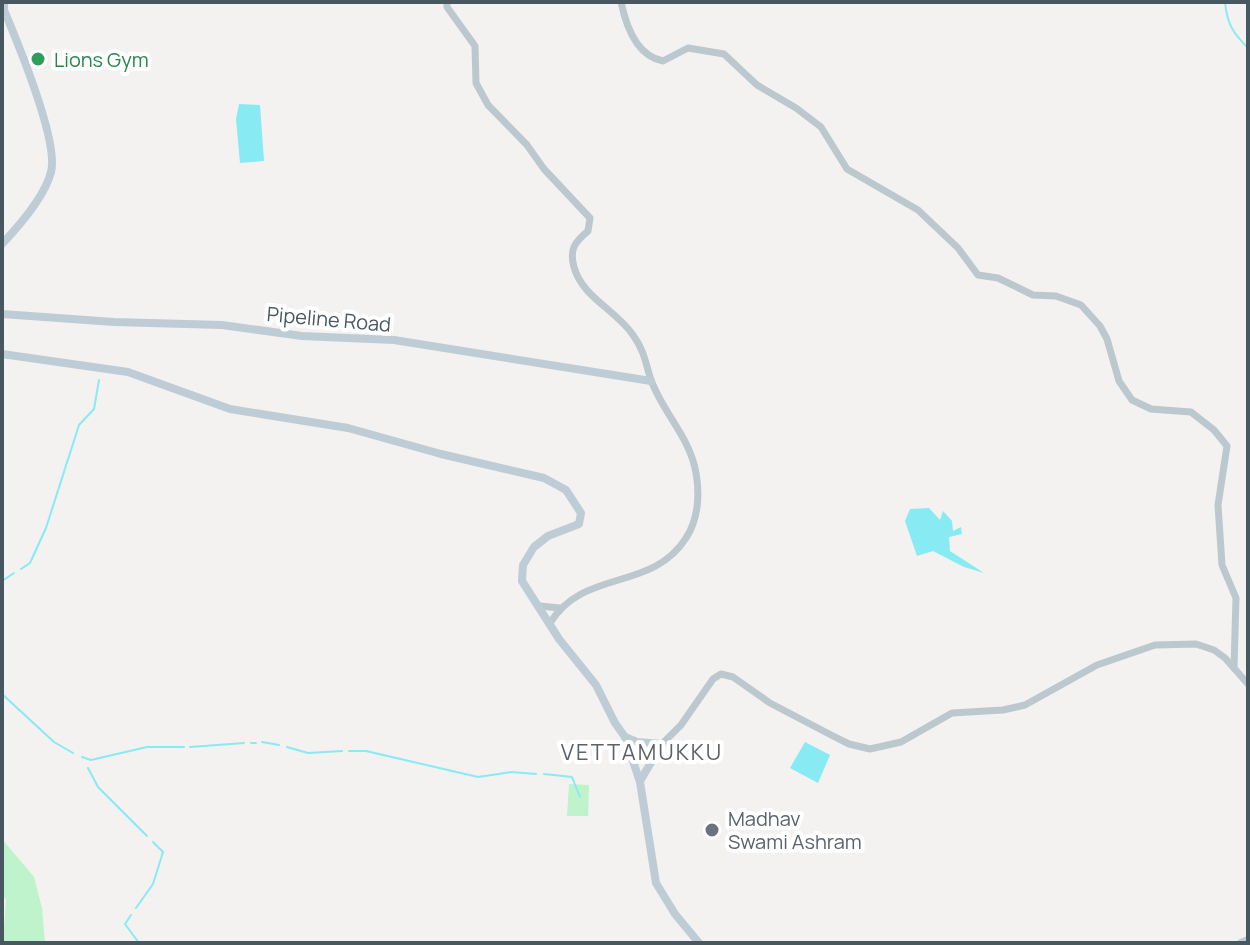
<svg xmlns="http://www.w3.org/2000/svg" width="1250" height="945" font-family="Manrope,sans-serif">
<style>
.green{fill:#bef3cb}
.water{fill:#88eaf3}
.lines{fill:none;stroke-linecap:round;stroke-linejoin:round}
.stream{stroke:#88eaf3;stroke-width:2}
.tertiary{stroke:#bbc8ce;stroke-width:7}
.secondary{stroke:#beccd6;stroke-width:8}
.leisure-dot{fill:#2e9e5b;stroke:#fff;stroke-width:3}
.worship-dot{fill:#6b7280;stroke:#fff;stroke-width:3}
.labels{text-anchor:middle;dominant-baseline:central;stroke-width:8;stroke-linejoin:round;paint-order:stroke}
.leisure-label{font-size:20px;fill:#27864d;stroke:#fff;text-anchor:start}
.street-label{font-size:20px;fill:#475860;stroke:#fff}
.worship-label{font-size:20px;fill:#5b616d;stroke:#fff;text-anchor:start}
.neighbourhood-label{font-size:22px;letter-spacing:2px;fill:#5d6267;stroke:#fff}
</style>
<rect width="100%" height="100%" fill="#f4f1f1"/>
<g class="green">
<path d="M 569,784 L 589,785 L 588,816 L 567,816 Z"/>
<path d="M 2,839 L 34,877 L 42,908 L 45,943 L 3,943 L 6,900 L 2,894 Z"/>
</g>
<g class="water">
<path d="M 239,104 L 260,105 L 264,161 L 240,163 L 236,119 Z"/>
<path d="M 929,508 L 940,520 L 943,511 L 952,521 L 953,531 L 961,527 L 962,534 L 949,537 L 950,551 L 984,573 L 964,567 L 933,551 L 917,556 L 905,521 L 910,509 Z"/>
<path d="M 805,742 L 830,755 L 818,783 L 790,768 Z"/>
</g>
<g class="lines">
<g class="stream">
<path d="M 1225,2 C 1227,24 1233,33 1248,48"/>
<path d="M 21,569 L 30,563 L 46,528 L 79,425 L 94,409 L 99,380"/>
<path d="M 2,581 L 14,573"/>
<path d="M 2,694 L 54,742 L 73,753"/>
<path d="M 262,742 L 279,745"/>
<path d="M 251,743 L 256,743"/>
<path d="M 190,747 L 244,743"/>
<path d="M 287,747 L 308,753 L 342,751"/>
<path d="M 349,751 L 366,751 L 478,777 L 511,772 L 536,774"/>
<path d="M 82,757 L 91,760 L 147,747 L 184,747"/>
<path d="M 88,768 L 98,787 L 147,836"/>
<path d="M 544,774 L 572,777 L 580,797"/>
<path d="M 136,908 L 153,884 L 163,852 L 153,842"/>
<path d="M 131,915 L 125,924 L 139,943"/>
</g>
<g class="tertiary">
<path d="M 447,2 L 447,7 L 475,46 L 476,83 L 488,105 L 527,145 L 544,169 L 590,218 L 588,231 C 575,242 569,249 574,267 C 582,297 616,310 633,335 C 645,352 645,362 651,380 C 663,413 690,437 696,473 C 700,495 698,520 686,538 C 652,592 584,568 550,623"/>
<path d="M 621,2 C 626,26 636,56 663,61 L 688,48 L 724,54 L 757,85 L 796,108 L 821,127 L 847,169 L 918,210 L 958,248 L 978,275 L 998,278 L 1033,295 L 1056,296 L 1081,305 L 1100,326 L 1107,339 L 1119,381 L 1132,400 L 1151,409 L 1191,412 L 1214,430 L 1227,446 L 1218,505 L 1222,565 L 1236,598 L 1234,668"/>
<path d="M 540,606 L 560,608"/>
<path d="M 662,744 L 681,725 L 713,679 L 721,674 L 733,677 L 770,703 L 833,736 L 849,744 L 870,749 L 901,742 L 952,713 L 1003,710 L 1025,705 L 1097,665 L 1155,645 L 1196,644 L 1214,650 L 1225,658 L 1248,684"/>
</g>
<g class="secondary">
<path d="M 2,244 C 19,226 45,196 51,172 C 59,142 17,41 4,10 L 4,2"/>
<path d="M 2,314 L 114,322 L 222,325 L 302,336 L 394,340 L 651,381"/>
<path d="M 2,354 L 128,372 L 230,409 L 348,428 L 441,454 L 544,478 L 566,490 L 581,513 L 579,524 L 548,536 L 534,547 L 523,565 L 522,581 L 559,639 L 596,685 L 615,723 L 625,737 L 640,782 L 656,883 L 675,914 L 699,943"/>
<path d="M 625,737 L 637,742 L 662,744"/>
<path d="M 640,781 L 662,744"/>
<path d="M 1241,943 L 1248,940"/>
</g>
</g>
<circle class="leisure-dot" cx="38" cy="59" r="8"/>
<circle class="worship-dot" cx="712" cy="830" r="8"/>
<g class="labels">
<g class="leisure-label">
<text x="54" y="59">Lions Gym</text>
</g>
<g class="street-label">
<text transform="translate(329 319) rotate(5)">Pipeline Road</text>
</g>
<g class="worship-label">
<text x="728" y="818">Madhav<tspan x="728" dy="23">Swami Ashram</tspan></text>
</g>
<g class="neighbourhood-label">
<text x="642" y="752">VETTAMUKKU</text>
</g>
</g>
<rect width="1250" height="945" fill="none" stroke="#475860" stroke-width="8"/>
</svg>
